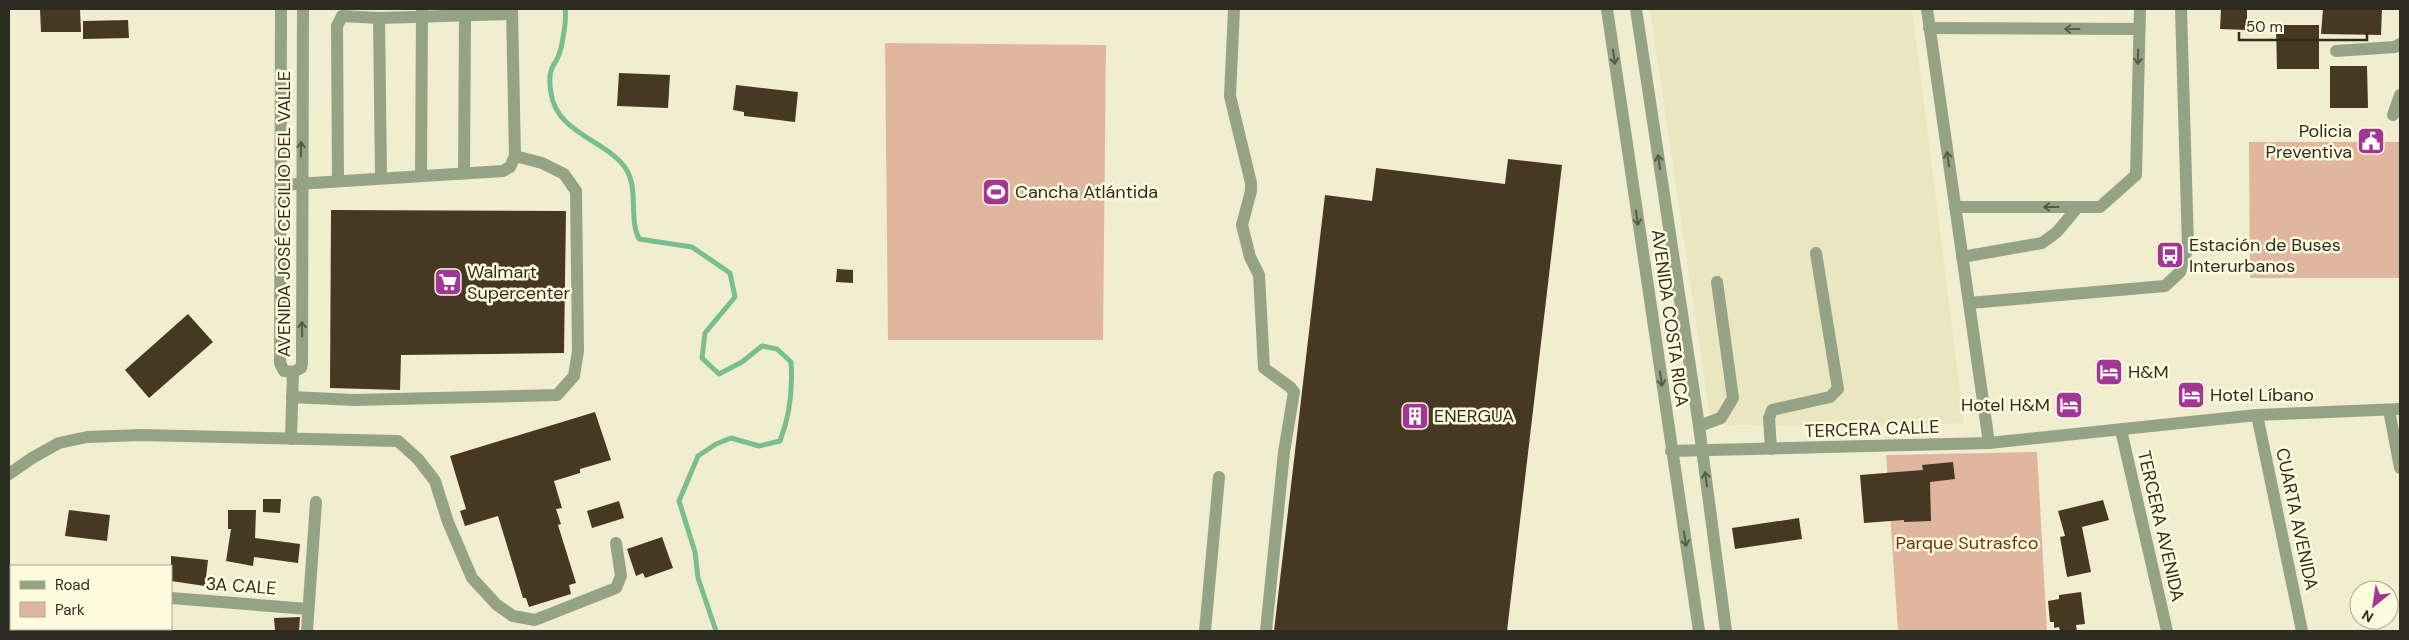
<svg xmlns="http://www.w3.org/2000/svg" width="2409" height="640" font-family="'DM Sans',sans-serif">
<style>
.built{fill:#e9e6c0}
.green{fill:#e1b69e}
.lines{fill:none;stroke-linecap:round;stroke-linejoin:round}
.stream{stroke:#79be91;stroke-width:5}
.building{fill:#463823}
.minor{stroke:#94a286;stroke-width:12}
.oneway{stroke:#565b49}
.labels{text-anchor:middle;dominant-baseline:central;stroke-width:5;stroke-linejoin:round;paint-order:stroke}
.poi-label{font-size:18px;fill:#2d2c20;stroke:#fefbde;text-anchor:start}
.street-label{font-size:18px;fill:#2d2c20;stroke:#fefbde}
.park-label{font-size:18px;fill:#703405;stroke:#fefbde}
</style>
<rect width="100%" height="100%" fill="#f1eed0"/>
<path class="built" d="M 1650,9 L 1912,9 L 1964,423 L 1847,428 L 1711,424 Z"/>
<g class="green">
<path d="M 885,43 L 1106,45 L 1103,340 L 888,340 Z"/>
<path d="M 2249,142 L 2400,142 L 2400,278 L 2250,278 Z"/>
<path d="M 2037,452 L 2047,631 L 1898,631 L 1886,455 Z"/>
</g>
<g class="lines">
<path class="stream" d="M 565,9 C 567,18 562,49 558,57 C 556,62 552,66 551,71 C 549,77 550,87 551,93 C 556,132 604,140 624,166 C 640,187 628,217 639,239 L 692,247 L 730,273 L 735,297 L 705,333 L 702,358 L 719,374 L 742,362 L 762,346 L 777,349 L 791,362 C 793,390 790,415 780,441 L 759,446 L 731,438 L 716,444 L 698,456 L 679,501 L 695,552 L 698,578 L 716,631"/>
</g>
<g class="building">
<path d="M 40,9 L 80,9 L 81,32 L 41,32 Z"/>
<path d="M 2221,9 L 2247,9 L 2247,30 L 2220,29 Z"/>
<path d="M 2323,9 L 2382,9 L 2381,35 L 2321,34 Z"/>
<path d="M 128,20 L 129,38 L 83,39 L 83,21 Z"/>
<path d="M 2276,25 L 2319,25 L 2319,69 L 2277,69 Z"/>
<path d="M 2330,66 L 2367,66 L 2368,108 L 2330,108 Z"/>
<path d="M 619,73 L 670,75 L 668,108 L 617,106 Z"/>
<path d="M 736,85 L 798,92 L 795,122 L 744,116 L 744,112 L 733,110 Z"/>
<path d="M 1508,159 L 1562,165 L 1507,631 L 1274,631 L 1325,195 L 1372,201 L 1376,168 L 1505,184 Z"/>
<path d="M 331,210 L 566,211 L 564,353 L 401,355 L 400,390 L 330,388 Z"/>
<path d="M 837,269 L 853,270 L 853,283 L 836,282 Z"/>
<path d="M 188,314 L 213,342 L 149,398 L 125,370 Z"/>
<path d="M 595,412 L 611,460 L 580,469 L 580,473 L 554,481 L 562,508 L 556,509 L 561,524 L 558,525 L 576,583 L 569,585 L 571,594 L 529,607 L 526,598 L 523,598 L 498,516 L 465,526 L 460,511 L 466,509 L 450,456 Z"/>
<path d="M 1953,462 L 1955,479 L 1930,482 L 1931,521 L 1904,522 L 1904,520 L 1864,523 L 1860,475 L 1923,470 L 1922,465 Z"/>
<path d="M 263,499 L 281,499 L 280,513 L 263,512 Z"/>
<path d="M 2103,500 L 2109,520 L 2082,527 L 2091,572 L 2067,577 L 2060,537 L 2065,536 L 2058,511 Z"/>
<path d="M 619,501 L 624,518 L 592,528 L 587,511 Z"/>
<path d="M 69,510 L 110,515 L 107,541 L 65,536 Z"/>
<path d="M 228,510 L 256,510 L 255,538 L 300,544 L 298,563 L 254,557 L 253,566 L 226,561 L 231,529 L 228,529 Z"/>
<path d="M 1799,518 L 1802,539 L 1735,549 L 1732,528 Z"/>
<path d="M 662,537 L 673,568 L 645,578 L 643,573 L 636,576 L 627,549 Z"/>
<path d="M 171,556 L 208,560 L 205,586 L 171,581 Z"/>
<path d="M 2081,592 L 2085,624 L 2076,625 L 2077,631 L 2060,631 L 2059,627 L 2054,628 L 2054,622 L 2050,622 L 2048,601 L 2059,599 L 2059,595 Z"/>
<path d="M 300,617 L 299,631 L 275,631 L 274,618 Z"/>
</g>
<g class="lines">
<g class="minor">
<path d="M 281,9 L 280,363 L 284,371 L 293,372 L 301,368 L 302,363 L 303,9"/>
<path d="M 1234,9 L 1230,96 L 1251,183 L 1251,191 L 1242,225 L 1250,257 L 1259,275 L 1264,368 L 1290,387 L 1294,392 L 1284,452 L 1266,631"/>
<path d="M 1607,9 L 1699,631"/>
<path d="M 1636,9 L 1699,426 L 1726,631"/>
<path d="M 1927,9 L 1989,443"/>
<path d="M 379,18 L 381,178"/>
<path d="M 1929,28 L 2138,29"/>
<path d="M 2336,51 L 2395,47 L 2400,44"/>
<path d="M 2393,115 L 2400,95"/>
<path d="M 464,173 L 465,16"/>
<path d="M 421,176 L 422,9"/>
<path d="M 338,181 L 337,26 L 342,16 L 379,18 L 512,14"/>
<path d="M 281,185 L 503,171 L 510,167 L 515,156 L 512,9"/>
<path d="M 1955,207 L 2100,207 L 2136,175 L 2140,9"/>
<path d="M 1962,257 L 2042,243 L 2057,232 L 2077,208"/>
<path d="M 1969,303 L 2165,286 L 2180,272 L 2188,247 L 2181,9"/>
<path d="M 292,397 L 354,400 L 557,395 L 574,376 L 578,351 L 576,191 L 564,174 L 542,163 L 515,156"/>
<path d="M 2389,410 L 2400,468"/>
<path d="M 2257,415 L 2302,631"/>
<path d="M 1699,426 L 1721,418 L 1733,398 L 1717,282"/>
<path d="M 2121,430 L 2167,631"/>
<path d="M 291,439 L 293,372"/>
<path d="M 1771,449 L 1769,418 L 1772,410 L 1830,397 L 1838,389 L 1816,253"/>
<path d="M 1671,451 L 1989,443 L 2257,415 L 2400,409"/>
<path d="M 9,474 L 32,458 L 59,443 L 87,437 L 141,435 L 398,441 L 418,459 L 435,481 L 448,522 L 472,578 L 497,605 L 513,616 L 535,620 L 616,588 L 621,576 L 616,543"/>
<path d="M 171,598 L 308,609"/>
<path d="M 11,631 L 11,629"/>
<path d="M 307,631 L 316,502"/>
<path d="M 1205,631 L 1219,477"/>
</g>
</g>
<defs><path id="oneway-shaft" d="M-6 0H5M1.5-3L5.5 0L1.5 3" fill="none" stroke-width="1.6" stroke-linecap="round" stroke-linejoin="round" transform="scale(1.25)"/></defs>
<g class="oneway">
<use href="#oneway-shaft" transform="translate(2072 29) rotate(-180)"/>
<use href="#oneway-shaft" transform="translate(1614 57) rotate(82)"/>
<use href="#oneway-shaft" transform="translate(2138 57) rotate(91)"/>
<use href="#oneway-shaft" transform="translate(301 149) rotate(-89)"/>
<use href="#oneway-shaft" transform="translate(1948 159) rotate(-98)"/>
<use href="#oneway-shaft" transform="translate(1659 162) rotate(-99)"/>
<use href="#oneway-shaft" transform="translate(2051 207) rotate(-180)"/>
<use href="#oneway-shaft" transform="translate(1637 218) rotate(82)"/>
<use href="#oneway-shaft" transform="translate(302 329) rotate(-91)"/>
<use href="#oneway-shaft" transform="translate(1661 379) rotate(82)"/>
<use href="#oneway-shaft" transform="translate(1706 479) rotate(-97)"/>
<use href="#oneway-shaft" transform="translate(1685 539) rotate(81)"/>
</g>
<defs>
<g id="civic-square" transform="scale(1.4375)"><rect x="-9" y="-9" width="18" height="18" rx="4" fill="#a23695" stroke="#fefbde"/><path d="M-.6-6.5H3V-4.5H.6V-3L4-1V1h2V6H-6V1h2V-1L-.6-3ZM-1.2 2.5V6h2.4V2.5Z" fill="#fff"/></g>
<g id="stadium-square" transform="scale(1.4375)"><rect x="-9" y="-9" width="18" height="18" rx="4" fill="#a23695" stroke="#fefbde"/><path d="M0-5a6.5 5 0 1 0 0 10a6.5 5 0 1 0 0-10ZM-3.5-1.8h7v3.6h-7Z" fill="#fff"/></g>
<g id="bus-square" transform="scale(1.4375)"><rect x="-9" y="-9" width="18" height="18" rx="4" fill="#a23695" stroke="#fefbde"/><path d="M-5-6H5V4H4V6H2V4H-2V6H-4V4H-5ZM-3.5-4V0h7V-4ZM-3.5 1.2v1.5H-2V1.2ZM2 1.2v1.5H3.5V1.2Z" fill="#fff"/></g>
<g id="supermarket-square" transform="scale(1.4375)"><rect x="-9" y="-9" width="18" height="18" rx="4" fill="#a23695" stroke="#fefbde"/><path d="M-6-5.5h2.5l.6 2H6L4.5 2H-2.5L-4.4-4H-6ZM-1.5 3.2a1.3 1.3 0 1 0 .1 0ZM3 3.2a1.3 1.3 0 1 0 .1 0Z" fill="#fff"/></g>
<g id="hotel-square" transform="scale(1.4375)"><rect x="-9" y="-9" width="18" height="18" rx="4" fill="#a23695" stroke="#fefbde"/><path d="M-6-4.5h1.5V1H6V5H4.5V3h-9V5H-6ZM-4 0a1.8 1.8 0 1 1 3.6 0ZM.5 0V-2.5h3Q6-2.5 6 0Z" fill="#fff"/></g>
<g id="building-square" transform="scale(1.4375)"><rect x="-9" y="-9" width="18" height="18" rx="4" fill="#a23695" stroke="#fefbde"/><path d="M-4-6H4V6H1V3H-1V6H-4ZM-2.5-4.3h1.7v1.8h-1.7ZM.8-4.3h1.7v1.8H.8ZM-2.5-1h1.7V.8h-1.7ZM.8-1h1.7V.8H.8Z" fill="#fff"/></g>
</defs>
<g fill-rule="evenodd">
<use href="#civic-square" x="2371" y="141"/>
<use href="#stadium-square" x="996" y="192"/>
<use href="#bus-square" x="2170" y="255"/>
<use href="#supermarket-square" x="448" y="282"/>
<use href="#hotel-square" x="2109" y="372"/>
<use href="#hotel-square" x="2191" y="395"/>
<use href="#hotel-square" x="2069" y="405"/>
<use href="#building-square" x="1415" y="416"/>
</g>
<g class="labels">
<g class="poi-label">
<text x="2352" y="131" text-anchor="end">Policia<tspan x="2352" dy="21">Preventiva</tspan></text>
<text x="1015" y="192">Cancha Atlántida</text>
<text x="2189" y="245">Estación de Buses<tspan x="2189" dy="21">Interurbanos</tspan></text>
<text x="467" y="272">Walmart<tspan x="467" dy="21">Supercenter</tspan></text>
<text x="2128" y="372">H&amp;M</text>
<text x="2210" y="395">Hotel Líbano</text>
<text x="2050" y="405" text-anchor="end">Hotel H&amp;M</text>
<text x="1434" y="416">ENERGUA</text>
</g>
<g class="street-label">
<text transform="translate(284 214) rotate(-90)">AVENIDA JOSÉ CECILIO DEL VALLE</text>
<text transform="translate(1670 318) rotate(82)">AVENIDA COSTA RICA</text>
<text transform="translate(1872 429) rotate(-2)">TERCERA CALLE</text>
<text transform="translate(2297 519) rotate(78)">CUARTA AVENIDA</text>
<text transform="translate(2161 526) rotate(77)">TERCERA AVENIDA</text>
<text transform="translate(241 586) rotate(4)">3A CALE</text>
</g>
<g class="park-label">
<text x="1967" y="543">Parque Sutrasfco</text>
</g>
</g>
<rect width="2409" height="640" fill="none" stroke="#2d2c20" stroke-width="20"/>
<rect x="10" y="565" width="162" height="65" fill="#fefbde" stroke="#aaa892"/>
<rect x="20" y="581" width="25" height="8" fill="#94a286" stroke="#aaa892"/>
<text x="55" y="590" font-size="15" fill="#2d2c20">Road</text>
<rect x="20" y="602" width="25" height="15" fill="#e1b69e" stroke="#aaa892"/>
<text x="55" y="615" font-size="15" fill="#2d2c20">Park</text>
<g transform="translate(2374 605) rotate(210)"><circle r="24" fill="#fefbde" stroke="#aaa892"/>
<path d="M0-4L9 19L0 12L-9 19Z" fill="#a23695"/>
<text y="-8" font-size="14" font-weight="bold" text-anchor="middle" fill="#2d2c20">N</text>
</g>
<path d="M2239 32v8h128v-8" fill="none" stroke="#2d2c20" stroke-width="2.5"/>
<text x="2246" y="32" font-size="15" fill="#2d2c20" stroke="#fefbde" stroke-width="4" paint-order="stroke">50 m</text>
</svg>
